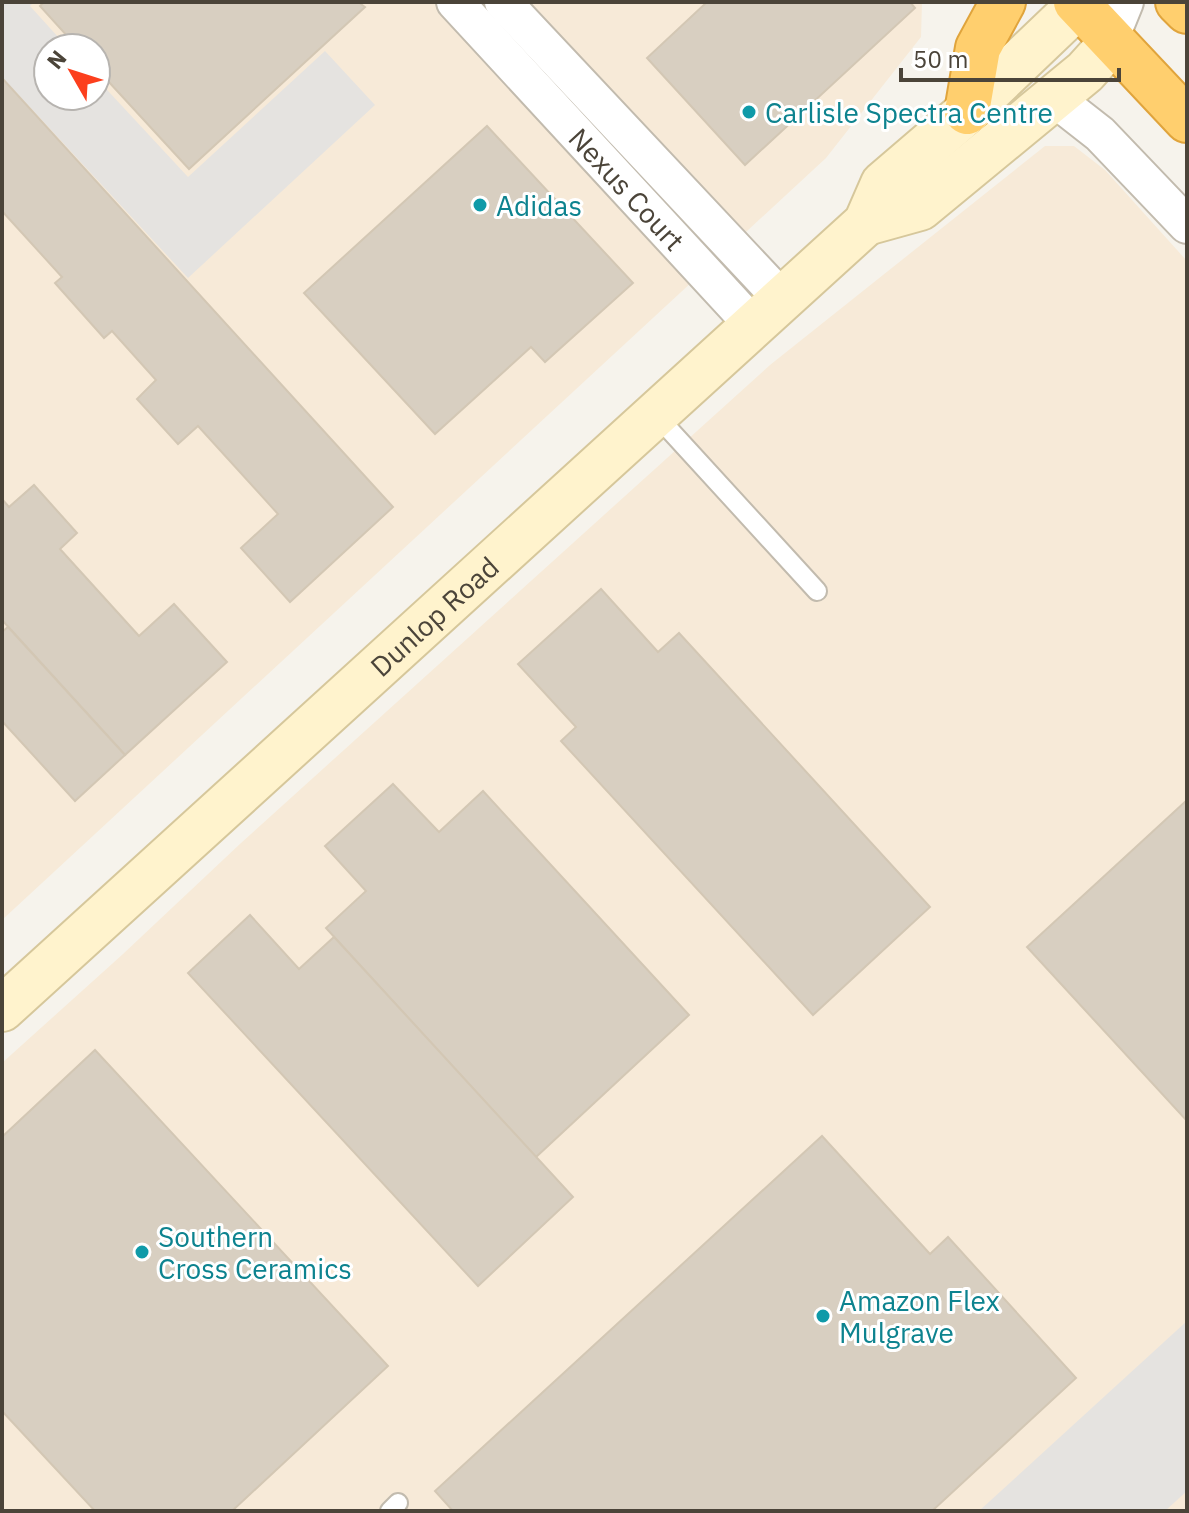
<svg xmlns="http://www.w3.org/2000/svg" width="1189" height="1513" font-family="'IBM Plex Sans',sans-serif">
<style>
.commercial{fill:#f7ead8;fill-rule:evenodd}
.parking{fill:#e5e3e0}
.building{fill:#d8cfc1;stroke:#d3c7b4;stroke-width:2}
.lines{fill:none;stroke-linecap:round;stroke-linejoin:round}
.lane-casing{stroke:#c2bbae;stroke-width:22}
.street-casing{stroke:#c2bbae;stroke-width:40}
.secondary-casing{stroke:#d6c79b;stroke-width:48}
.highway-casing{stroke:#e0a43c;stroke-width:48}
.lane{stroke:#fff;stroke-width:18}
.street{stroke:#fff;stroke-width:36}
.secondary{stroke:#fff3cd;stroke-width:44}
.highway{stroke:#ffcf6e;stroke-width:44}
.culture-dot{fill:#0f9aa8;stroke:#fff;stroke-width:3}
.labels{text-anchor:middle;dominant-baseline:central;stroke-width:6;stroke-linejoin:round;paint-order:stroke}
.culture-label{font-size:28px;fill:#0d838f;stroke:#fff;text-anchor:start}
.street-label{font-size:28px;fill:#4b4439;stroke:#fff}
</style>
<rect width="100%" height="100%" fill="#f6f3ec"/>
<g class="commercial">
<path d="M 2,2 L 922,2 L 921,37 L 826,158 L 2,920 ZM 48,48 L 96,48 L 96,96 L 48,96 Z"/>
<path d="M 1045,146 L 1074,146 L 1105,170 L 1187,261 L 1187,1511 L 2,1511 L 2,1063 L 123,954 L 241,843 L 770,365 Z"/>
</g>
<g class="parking">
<path d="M 2,2 L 34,2 L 30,6 L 68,48 L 48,48 L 48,96 L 96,96 L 96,78 L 188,177 L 325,51 L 375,105 L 188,278 L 2,77 Z"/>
<path d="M 1187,1321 L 1187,1491 L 1165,1511 L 979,1511 Z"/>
</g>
<g class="building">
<path d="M 44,2 L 358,2 L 365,7 L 189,169 L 96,68 L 96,48 L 78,48 L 40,6 Z"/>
<path d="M 707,2 L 910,2 L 915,8 L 745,165 L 647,58 Z"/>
<path d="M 2,78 L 393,507 L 290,602 L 241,548 L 278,514 L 198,426 L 178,444 L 137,399 L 156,380 L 112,331 L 104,338 L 55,283 L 62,277 L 2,211 Z"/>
<path d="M 487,126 L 633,283 L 545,362 L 531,347 L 435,434 L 304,293 Z"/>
<path d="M 34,485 L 77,533 L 60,549 L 139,636 L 174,604 L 227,662 L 125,755 L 2,620 L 2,499 L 9,507 Z"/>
<path d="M 601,589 L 658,652 L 679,633 L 930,907 L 813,1015 L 561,741 L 576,727 L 518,664 Z"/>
<path d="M 8,627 L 125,755 L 75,801 L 2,721 L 2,632 Z"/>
<path d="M 393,784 L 439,832 L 483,791 L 689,1015 L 536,1157 L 326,928 L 366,891 L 325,846 Z"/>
<path d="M 1187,800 L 1187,1121 L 1027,947 Z"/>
<path d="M 250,915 L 299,969 L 334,937 L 573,1197 L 478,1286 L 188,973 Z"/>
<path d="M 95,1050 L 388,1366 L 232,1511 L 95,1511 L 2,1411 L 2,1137 Z"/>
<path d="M 822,1136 L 930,1254 L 948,1237 L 1076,1378 L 932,1511 L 453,1511 L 435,1491 Z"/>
</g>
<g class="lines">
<g class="lane-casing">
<g id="lane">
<path d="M 655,414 L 817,591"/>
<path d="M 390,1511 L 398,1503"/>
</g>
</g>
<g class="street-casing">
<g id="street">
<path id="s1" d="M 455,2 L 753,325"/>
<path d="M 503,2 L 782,299"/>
<path d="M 1110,39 L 1125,2"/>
<path d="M 1054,98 L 1100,134 L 1187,225"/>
</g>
</g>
<g class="secondary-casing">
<g id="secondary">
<path d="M 866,223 L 920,208 L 1085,72 L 1104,51 L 1110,39"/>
<path id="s2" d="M 2,1009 L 866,223 L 883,184 L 967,112 L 1079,5"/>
</g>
</g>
<g class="highway-casing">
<g id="highway">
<path d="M 1076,2 L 1187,120"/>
<path d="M 1178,2 L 1187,11"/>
<path d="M 967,112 L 978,48 L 1003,2"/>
</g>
</g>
<use href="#lane" class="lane"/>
<use href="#street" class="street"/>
<use href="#secondary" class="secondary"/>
<use href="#highway" class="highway"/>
</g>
<g class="culture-dot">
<circle cx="749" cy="112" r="8"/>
<circle cx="480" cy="205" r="8"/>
<circle cx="142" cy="1252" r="8"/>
<circle cx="823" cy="1316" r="8"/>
</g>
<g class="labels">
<g class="culture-label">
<text x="765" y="112">Carlisle Spectra Centre</text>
<text x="496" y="205">Adidas</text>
<text x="158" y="1236">Southern<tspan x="158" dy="32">Cross Ceramics</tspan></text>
<text x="839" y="1300">Amazon Flex<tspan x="839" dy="32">Mulgrave</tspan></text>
</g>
<g class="street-label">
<text stroke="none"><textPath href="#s1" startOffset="254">Nexus Court</textPath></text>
<text stroke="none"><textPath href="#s2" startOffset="584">Dunlop Road</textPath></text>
</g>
</g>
<rect width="1189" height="1513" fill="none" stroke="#4b4439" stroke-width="8"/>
<g transform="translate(72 72) rotate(309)"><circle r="38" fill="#ffffff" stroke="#b7b4b0" stroke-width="2"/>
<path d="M0-6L14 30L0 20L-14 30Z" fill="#fc3f1d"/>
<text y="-12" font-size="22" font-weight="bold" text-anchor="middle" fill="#4b4439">N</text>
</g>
<path d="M901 68v12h218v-12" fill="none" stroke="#4b4439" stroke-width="4"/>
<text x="913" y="68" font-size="24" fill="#4b4439" stroke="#ffffff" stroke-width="6" paint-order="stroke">50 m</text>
</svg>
